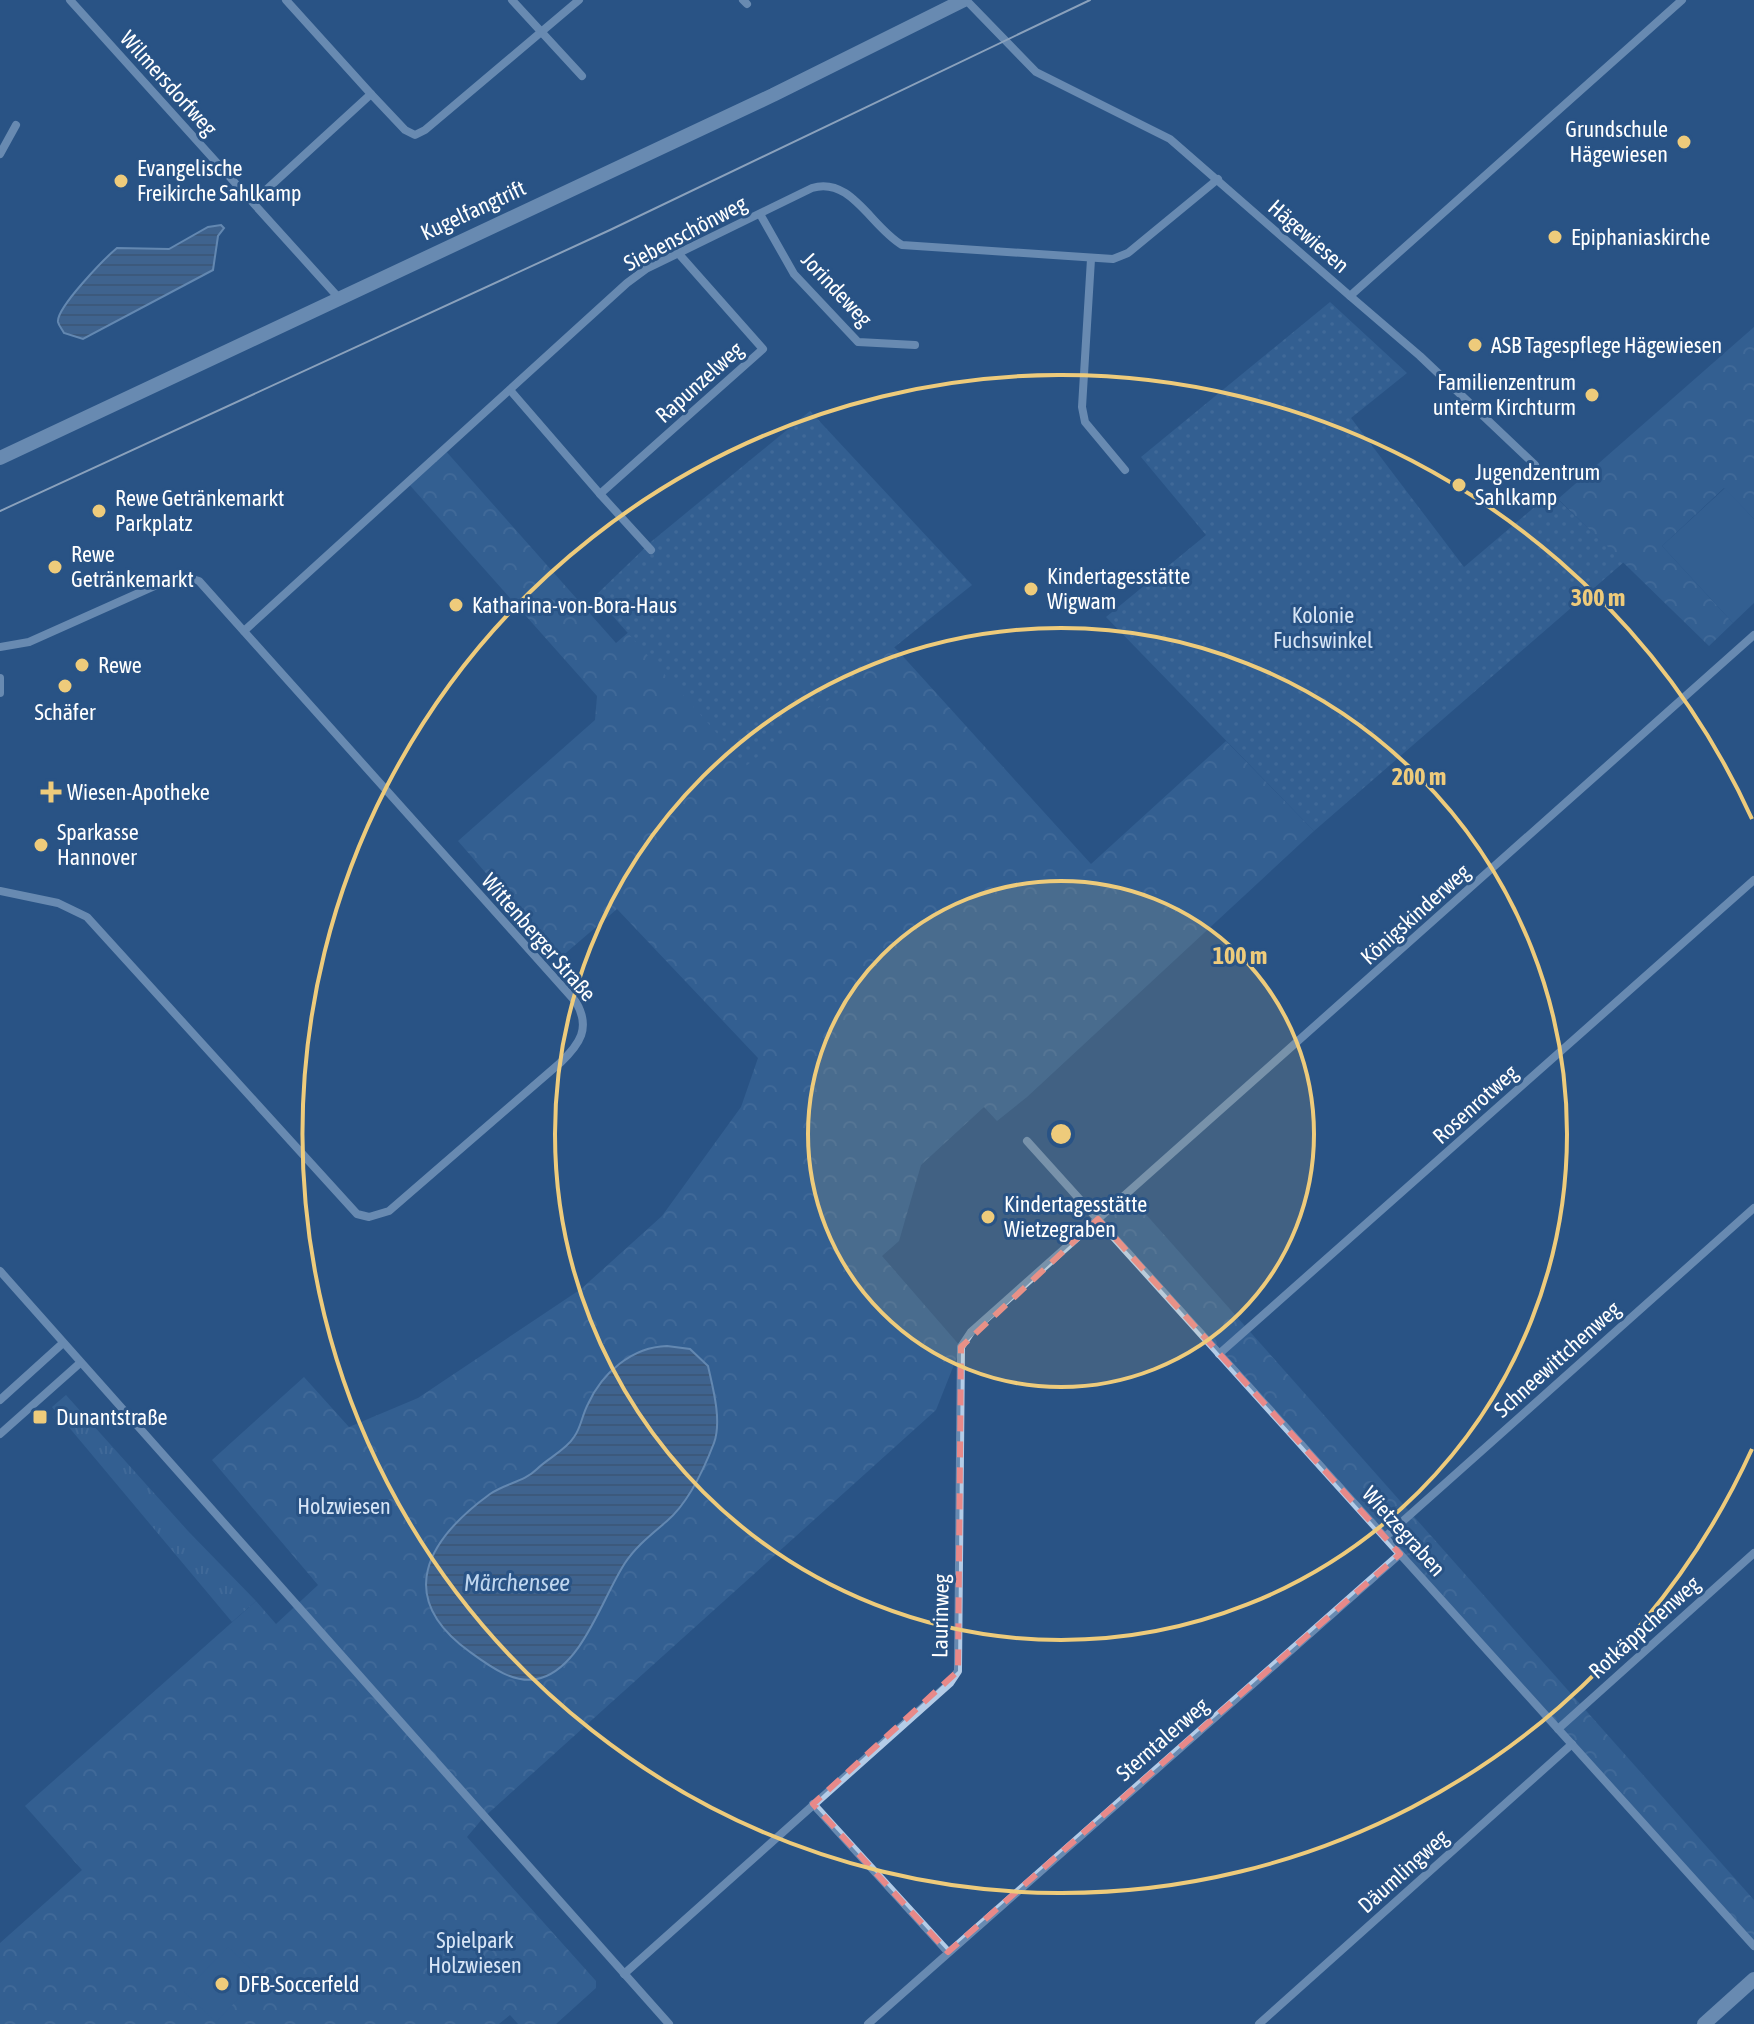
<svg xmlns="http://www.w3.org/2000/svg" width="1754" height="2024" font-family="'Asap Condensed',sans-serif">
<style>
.grass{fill:url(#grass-tufts)}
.park{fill:url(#park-crowns)}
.garden{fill:url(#garden-dots)}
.pitch{fill:#3e6da1}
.water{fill:url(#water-rules);stroke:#a9c7e7;stroke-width:2}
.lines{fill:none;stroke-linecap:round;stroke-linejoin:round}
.minor{stroke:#b4cce7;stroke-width:8}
.tertiary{stroke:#b4cce7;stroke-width:14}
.tram{stroke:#fff;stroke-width:2}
.marked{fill:none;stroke:#e88989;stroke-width:6;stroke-dasharray:16 10;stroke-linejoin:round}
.ring{fill:none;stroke:#eecb7b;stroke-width:4}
.poi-dot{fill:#eecb7b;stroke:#295385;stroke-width:3}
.labels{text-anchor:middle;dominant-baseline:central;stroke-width:6;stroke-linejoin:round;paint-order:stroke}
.street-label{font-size:22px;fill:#fff;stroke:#295385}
.poi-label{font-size:22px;fill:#fff;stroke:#295385;text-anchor:start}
.park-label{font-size:22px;fill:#d7e5f6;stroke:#295385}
.water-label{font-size:24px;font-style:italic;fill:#bfd6ef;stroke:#295385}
.centre{fill:#eecb7b;stroke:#295385;stroke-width:4}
.ring-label{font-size:24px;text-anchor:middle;font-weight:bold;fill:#eecb7b;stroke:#295385;stroke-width:6;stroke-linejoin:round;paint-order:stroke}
</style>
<defs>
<pattern id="grass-tufts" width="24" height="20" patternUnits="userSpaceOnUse" patternTransform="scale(2)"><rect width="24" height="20" fill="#3e6da1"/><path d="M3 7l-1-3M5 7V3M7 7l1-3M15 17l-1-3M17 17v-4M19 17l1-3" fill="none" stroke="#5b83af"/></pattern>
<pattern id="park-crowns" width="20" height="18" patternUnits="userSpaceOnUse" patternTransform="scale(2)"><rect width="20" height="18" fill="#3e6da1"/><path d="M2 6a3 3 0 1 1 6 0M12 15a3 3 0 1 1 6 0" fill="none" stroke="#5b83af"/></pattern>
<pattern id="garden-dots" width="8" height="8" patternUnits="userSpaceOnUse" patternTransform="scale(2)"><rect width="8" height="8" fill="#3e6da1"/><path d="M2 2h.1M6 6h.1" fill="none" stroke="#5b83af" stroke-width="1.8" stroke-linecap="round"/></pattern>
<pattern id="water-rules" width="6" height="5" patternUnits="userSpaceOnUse" patternTransform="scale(2)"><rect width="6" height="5" fill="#5a7699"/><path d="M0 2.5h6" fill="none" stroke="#536172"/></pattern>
</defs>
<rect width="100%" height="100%" fill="#295385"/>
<path class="grass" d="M 66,1395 L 188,1531 L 256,1601 L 232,1622 L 52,1407 Z"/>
<g class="park">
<path d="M 1754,327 L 1754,519 L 1724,488 L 1662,546 L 1733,623 L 1709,646 L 1558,499 Z"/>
<path d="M 444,449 L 616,643 L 762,517 L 899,652 L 1091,864 L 1226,741 L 1314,831 L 1027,1097 L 997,1121 L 984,1107 L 921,1165 L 899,1241 L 882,1256 L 961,1347 L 936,1410 L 483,1818 L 467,1837 L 596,1981 L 596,1988 L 556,2024 L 518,2024 L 510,2015 L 499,2024 L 0,2024 L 0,1943 L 82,1870 L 25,1806 L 256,1601 L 276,1624 L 318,1585 L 212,1460 L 304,1377 L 349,1427 L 418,1398 L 581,1289 L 662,1216 L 741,1107 L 758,1058 L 617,909 L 560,958 L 458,841 L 595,720 L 597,696 L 407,482 Z"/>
<path d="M 1127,1193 L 1754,1900 L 1754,1946 L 1098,1219 Z"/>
</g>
<g class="garden">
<path d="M 1330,302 L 1407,373 L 1351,418 L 1464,567 L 1551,493 L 1624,562 L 1314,831 L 1106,617 L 1206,535 L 1141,457 Z"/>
<path d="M 810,411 L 972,585 L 746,766 L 595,596 L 652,541 Z"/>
</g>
<g class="pitch">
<path d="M 1725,488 L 1754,519 L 1754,603 L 1733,623 L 1662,546 Z"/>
<path d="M 228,1947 L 259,1977 L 216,2022 L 184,1992 Z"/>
</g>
<g class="water">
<path d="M 221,225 L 224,228 L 218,236 L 213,270 L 83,339 L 64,333 C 62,329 59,326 58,322 C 56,308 105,258 117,248 L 169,249 L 208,227 Z"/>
<path d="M 667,1346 L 690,1349 L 708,1366 C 713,1388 722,1421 714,1443 C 704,1469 688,1503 667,1521 C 652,1534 636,1546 625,1563 C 602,1598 583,1665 541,1678 C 516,1686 489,1666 470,1652 C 394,1597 427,1540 490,1494 C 506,1483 524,1482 537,1469 C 548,1458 566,1450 574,1437 C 581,1428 582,1415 588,1404 C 602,1373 632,1347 667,1346 Z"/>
</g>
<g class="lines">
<g class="minor">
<path d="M 70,0 L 338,297"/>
<path d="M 286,0 L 371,94"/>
<path d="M 512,0 L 582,76"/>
<path d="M 743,0 L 747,4"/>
<path d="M 966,0 L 1036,72 L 1170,139 L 1350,296 L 1682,0"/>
<path d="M 0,154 L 16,125"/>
<path d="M 254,201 L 371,94 L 405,130 L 415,135 L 425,130 L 579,0"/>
<path d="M 760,214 L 794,274 L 858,342 L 915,345"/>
<path d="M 1091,259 L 1082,407 L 1085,422 L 1125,470"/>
<path d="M 1350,296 L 1420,356 L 1535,465"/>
<path d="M 510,390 L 600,494 L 763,349 L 679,254"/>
<path d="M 600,494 L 651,550"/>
<path d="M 244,631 L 627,283 L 646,269 L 812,188 C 851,176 871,227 902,245 L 1113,259 L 1128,253 L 1218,179"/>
<path d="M 0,647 L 29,642 L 179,575 L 199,581 L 576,1002 C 591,1028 580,1044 560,1063 L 389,1211 L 369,1217 L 357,1214 L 87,917 L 58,903 L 0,891"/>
<path d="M 0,678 L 0,693"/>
<path d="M 1027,1141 L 1754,1946"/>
<path d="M 0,1271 L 669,2024"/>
<path d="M 1219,1354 L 1754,880"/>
<path d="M 0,1400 L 63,1343"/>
<path d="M 0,1434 L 80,1363"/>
<path d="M 1385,1537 L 1754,1208"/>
<path d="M 1558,1729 L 1754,1553"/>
<path d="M 813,1804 L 948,1952"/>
<path d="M 624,1974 L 950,1683 L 958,1671 L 961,1347 L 971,1332 L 1754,635"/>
<path d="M 868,2024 L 1400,1554"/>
<path d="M 1259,2024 L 1572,1744"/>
</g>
<g class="tertiary">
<path d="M 0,458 L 773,95 L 964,0"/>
<path d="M 1704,2024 L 1754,1979"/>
</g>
<path class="tram" d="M 0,511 L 610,230 L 1090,0"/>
</g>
<path d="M0 0H1754V2024H0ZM 1098,1219 L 1400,1554 L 948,1952 L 813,1804 L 958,1671 L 961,1347 Z" fill="#295385" fill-opacity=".55" fill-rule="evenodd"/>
<path class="marked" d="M 1098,1219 L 1400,1554 L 948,1952 L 813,1804 L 958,1671 L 961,1347 Z"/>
<circle cx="1061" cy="1134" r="253" fill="#eecb7b" fill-opacity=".12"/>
<g class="ring">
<circle cx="1061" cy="1134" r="253"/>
<circle cx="1061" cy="1134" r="506"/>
<path d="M1752 1449A759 759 0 1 1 1752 819"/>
</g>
<g class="poi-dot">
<circle cx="1684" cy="142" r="8"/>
<circle cx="121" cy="181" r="8"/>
<circle cx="1555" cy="237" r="8"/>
<circle cx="1475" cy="345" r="8"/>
<circle cx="1592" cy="395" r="8"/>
<circle cx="1459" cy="485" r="8"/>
<circle cx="99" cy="511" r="8"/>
<circle cx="55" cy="567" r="8"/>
<circle cx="1031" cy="589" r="8"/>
<circle cx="456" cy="605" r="8"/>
<circle cx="82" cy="665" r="8"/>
<circle cx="65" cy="686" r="8"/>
<path d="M47 780h8v8h8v8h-8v8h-8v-8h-8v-8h8z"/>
<circle cx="41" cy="845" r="8"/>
<circle cx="988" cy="1217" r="8"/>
<rect x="32" y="1409" width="16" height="16" rx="4"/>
<circle cx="222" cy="1984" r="8"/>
</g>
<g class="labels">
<g class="street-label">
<text transform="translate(169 83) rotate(48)">Wilmersdorfweg</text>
<text transform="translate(473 210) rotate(-25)">Kugelfangtrift</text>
<text transform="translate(685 233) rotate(-28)">Siebenschönweg</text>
<text transform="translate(1309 236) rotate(41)">Hägewiesen</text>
<text transform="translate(837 289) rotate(47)">Jorindeweg</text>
<text transform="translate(699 382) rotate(-42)">Rapunzelweg</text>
<text transform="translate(1415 914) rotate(-42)">Königskinderweg</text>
<text transform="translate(539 937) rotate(49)">Wittenberger Straße</text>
<text transform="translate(1475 1104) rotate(-42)">Rosenrotweg</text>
<text transform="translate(1557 1359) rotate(-42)">Schneewittchenweg</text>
<text transform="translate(1404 1531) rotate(48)">Wietzegraben</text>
<text transform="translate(940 1616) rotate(-89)">Laurinweg</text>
<text transform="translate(1644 1627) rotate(-42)">Rotkäppchenweg</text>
<text transform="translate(1162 1739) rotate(-41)">Sterntalerweg</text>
<text transform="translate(1403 1871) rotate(-42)">Däumlingweg</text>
</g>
<g class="poi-label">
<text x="1668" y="129" text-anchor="end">Grundschule<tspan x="1668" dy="25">Hägewiesen</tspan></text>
<text x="137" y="168">Evangelische<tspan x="137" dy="25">Freikirche Sahlkamp</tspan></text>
<text x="1571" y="237">Epiphaniaskirche</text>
<text x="1491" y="345">ASB Tagespflege Hägewiesen</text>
<text x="1576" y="382" text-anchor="end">Familienzentrum<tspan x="1576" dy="25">unterm Kirchturm</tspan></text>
<text x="1475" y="472">Jugendzentrum<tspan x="1475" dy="25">Sahlkamp</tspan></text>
<text x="115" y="498">Rewe Getränkemarkt<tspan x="115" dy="25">Parkplatz</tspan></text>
<text x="71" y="554">Rewe<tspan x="71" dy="25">Getränkemarkt</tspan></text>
<text x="1047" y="576">Kindertagesstätte<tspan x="1047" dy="25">Wigwam</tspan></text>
<text x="472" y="605">Katharina-von-Bora-Haus</text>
<text x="98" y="665">Rewe</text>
<text x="65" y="712" text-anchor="middle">Schäfer</text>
<text x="67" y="792">Wiesen-Apotheke</text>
<text x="57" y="832">Sparkasse<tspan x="57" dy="25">Hannover</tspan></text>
<text x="1004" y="1204">Kindertagesstätte<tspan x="1004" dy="25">Wietzegraben</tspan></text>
<text x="56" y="1417">Dunantstraße</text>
<text x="238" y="1984">DFB-Soccerfeld</text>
</g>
<g class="park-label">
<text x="1323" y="615">Kolonie<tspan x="1323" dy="25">Fuchswinkel</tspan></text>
<text x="344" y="1506">Holzwiesen</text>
<text x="475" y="1940">Spielpark<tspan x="475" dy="25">Holzwiesen</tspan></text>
</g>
<g class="water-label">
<text x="517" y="1582">Märchensee</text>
</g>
</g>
<circle cx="1061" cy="1134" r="12" class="centre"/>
<g class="ring-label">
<text x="1598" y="606">300 m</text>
<text x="1419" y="785">200 m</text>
<text x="1240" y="964">100 m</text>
</g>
</svg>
